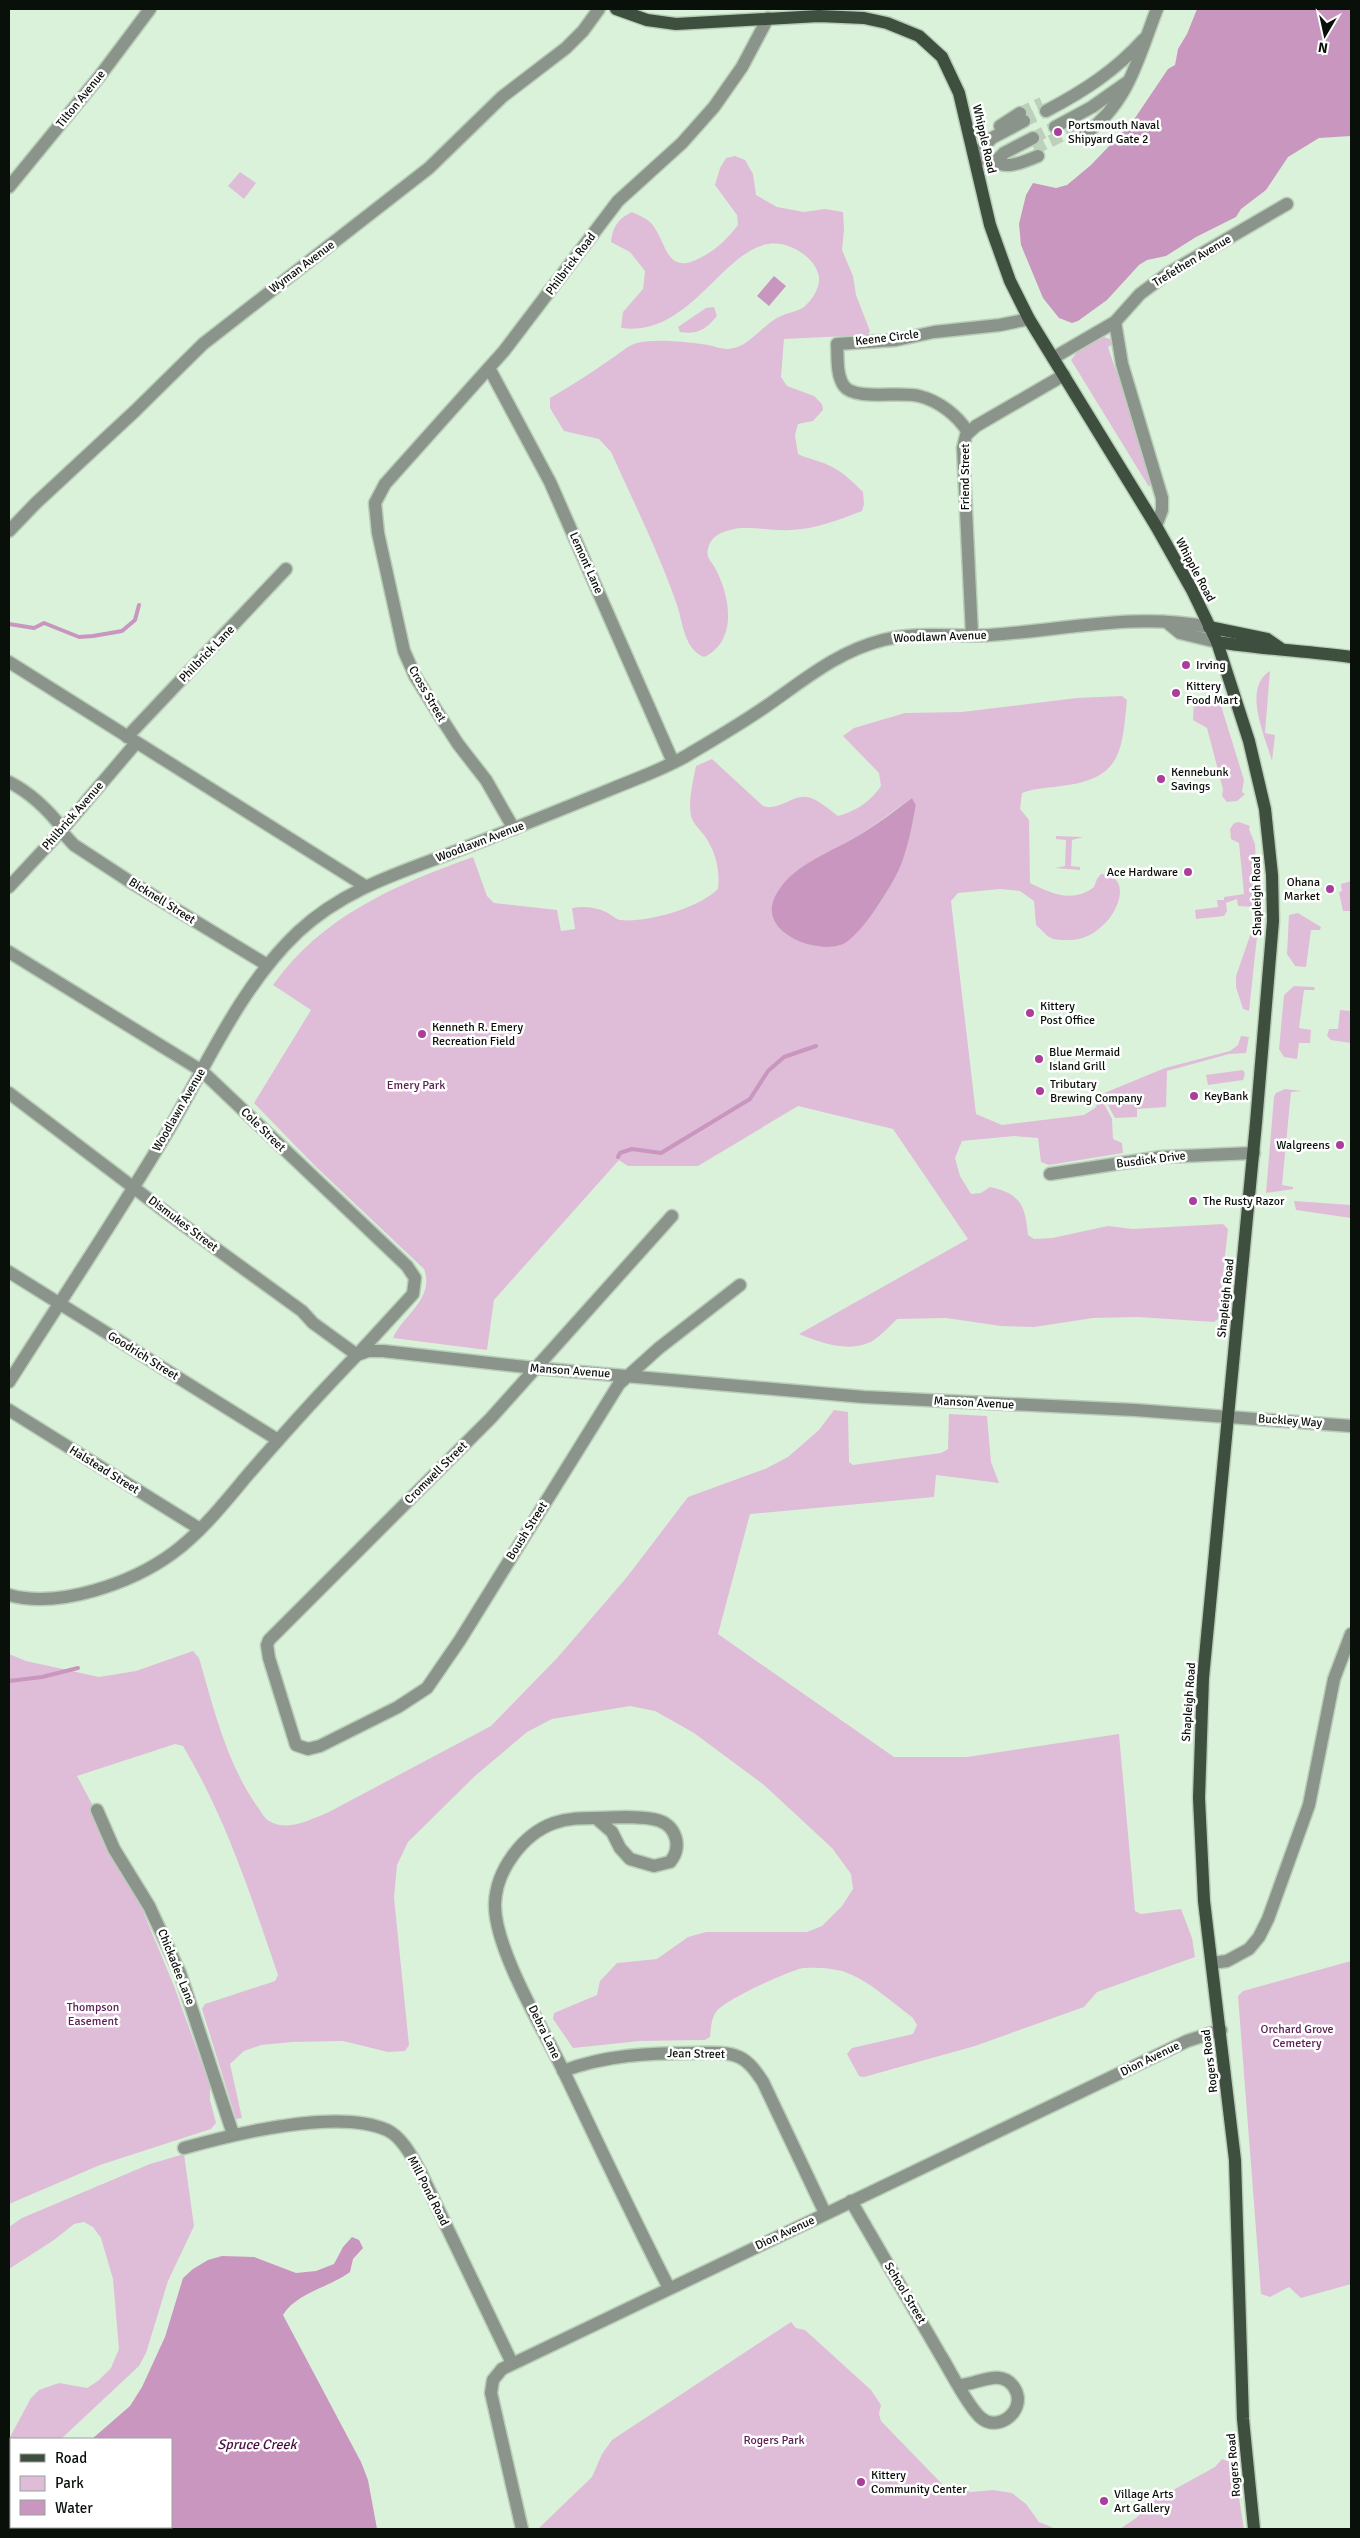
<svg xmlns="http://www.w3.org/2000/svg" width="1360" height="2538" font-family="Signika,sans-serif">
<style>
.green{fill:#dfbdd8;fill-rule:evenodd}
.water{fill:#c996bf}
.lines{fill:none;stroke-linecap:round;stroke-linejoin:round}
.stream{stroke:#c996bf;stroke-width:4}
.minor-tunnel{stroke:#bcd0bb;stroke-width:12;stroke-dasharray:12 6;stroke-linecap:butt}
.minor-casing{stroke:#b9ceb9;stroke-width:15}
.major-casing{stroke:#b9ceb9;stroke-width:15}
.minor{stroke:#8b948b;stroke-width:12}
.major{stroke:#3f4f3f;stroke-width:12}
.poi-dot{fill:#ab3d9c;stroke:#fff;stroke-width:2}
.labels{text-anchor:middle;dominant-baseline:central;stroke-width:5;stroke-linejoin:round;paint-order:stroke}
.street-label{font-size:12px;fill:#091009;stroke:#fff}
.poi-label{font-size:12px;fill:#091009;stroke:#fff;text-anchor:start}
.park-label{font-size:12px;fill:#5d2055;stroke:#fff}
.water-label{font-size:14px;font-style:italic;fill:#4a0c42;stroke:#fff}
</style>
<rect width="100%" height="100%" fill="#dbf2da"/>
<g class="green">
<path d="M 735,156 L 745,160 L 753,174 L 756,195 L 777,207 L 804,212 L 825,209 L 843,212 L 844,230 L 842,250 L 853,276 L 856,295 L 870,331 L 868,335 L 784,339 L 781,377 L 787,386 L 814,396 L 822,404 L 823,410 L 813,421 L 798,424 L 795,435 L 798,454 C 808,459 818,460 828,465 C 841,470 853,482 863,492 L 864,504 L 862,511 C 839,520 815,529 791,530 C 766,532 739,521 716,536 C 710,540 706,550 708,557 C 710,561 714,565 716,570 C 731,598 737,642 704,657 C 684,649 683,623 677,605 C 659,553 634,503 611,452 L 599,439 L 564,431 L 550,408 L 550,398 C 571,386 591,373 611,359 C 619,354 628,345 637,343 C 656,338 689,342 708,345 C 714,346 721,349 727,349 C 749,349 762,324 781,316 C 789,312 798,312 805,306 C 814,298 822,284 818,273 C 814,260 800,250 788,246 C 730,226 698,339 621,328 L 623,312 L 643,289 L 645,271 L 630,252 L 611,242 C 613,226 618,219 632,212 C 638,215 648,219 652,224 C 667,243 666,276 700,258 C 716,250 727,239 738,225 L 737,215 L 715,185 L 720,168 L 726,158 Z"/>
<path d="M 240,172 L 256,183 L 244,199 L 228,186 Z"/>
<path d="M 714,307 L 717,316 C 706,329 698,335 680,332 L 678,327 L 706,308 Z"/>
<path d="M 1101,336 L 1110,339 L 1112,345 L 1108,347 L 1116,371 L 1119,371 L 1152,481 L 1149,487 L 1071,360 L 1077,352 Z"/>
<path d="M 1270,671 L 1265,733 L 1275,735 L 1272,761 C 1265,736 1242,688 1270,671 Z"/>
<path d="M 1122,696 L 1127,700 C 1122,753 1121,779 1061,786 C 1047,788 1036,788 1022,793 L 1020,809 L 1029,820 L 1030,883 C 1052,894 1073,903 1094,887 L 1097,879 L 1101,874 C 1142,875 1110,943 1067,940 C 1062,940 1055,940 1051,938 C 1046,936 1041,929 1036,925 L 1034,901 L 1020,891 L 1000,889 L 958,893 L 951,901 L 976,1114 L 1002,1125 L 1084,1115 L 1095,1108 L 1101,1098 L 1112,1119 L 1113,1139 L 1122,1143 L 1123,1153 L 1049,1165 L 1041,1162 L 1038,1138 L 1014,1136 L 962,1141 L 955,1158 L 960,1176 L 971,1194 L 981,1193 L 990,1187 C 1021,1194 1025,1205 1028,1235 L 1034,1239 L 1052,1238 L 1108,1226 L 1133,1229 L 1223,1224 L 1228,1229 L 1218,1319 L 1214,1322 L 1138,1317 L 1093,1318 L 1034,1327 L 1001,1326 L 946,1318 L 897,1319 C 890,1326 882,1334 874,1340 C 851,1354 821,1343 799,1334 L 968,1239 L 893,1129 L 798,1106 L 698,1166 L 628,1166 L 608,1153 L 619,1160 L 494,1300 L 487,1350 L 393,1338 C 403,1315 435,1299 424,1269 L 315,1166 L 254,1103 L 311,1010 L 273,985 C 322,916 395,885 473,857 L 487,896 L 494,903 L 557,910 L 561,931 L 575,929 L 572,908 C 584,906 595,907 606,912 C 611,914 615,919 620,920 C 647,923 699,908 718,889 C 720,869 716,852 704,835 C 700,830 692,822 691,816 C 688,800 693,782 696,766 L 712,759 L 763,806 C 780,812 794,792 811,798 C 820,801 830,810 838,816 C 856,811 870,802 881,786 L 879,773 L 843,736 L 854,728 L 905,713 L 962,712 L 1077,698 ZM 912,798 L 916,805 C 906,852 894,894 858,929 C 853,934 847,942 841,945 C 831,948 821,946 811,944 L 863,833 Z"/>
<path d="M 1194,697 L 1219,699 L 1244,780 L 1242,792 L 1245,794 L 1237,801 L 1227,802 L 1222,796 L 1223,789 L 1207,728 L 1193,720 Z"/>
<path d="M 1239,822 L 1250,826 L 1249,829 L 1255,844 L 1258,907 L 1238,906 L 1237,899 L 1226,903 L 1227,911 L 1224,916 L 1196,919 L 1195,910 L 1218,907 L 1217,900 L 1224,900 L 1224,897 L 1244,894 L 1239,843 L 1231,839 L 1230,829 L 1234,823 Z"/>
<path d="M 1056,836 L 1083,837 L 1072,840 L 1071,866 L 1080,867 L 1080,870 L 1055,868 L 1065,866 L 1066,840 L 1056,839 Z"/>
<path d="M 1351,881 L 1351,911 L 1343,911 L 1339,892 L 1342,891 L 1341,884 Z"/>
<path d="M 1298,913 L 1321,927 L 1320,930 L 1311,930 L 1306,967 L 1295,966 L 1287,954 L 1289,915 Z"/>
<path d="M 1251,933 L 1256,934 L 1257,937 L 1249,1011 L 1243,1009 L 1236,987 L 1236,976 Z"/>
<path d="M 1294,986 L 1314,987 L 1315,990 L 1304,990 L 1299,1028 L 1311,1030 L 1310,1043 L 1299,1043 L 1297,1059 L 1284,1057 L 1279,1049 L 1284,995 Z"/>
<path d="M 1340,1010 L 1351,1011 L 1351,1043 L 1331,1040 L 1327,1036 L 1329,1029 L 1338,1029 Z"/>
<path d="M 1241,1036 L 1249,1037 L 1246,1053 L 1229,1054 L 1167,1071 L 1166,1107 L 1137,1109 L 1137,1117 L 1115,1118 L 1102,1094 L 1165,1068 L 1230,1051 L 1238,1045 Z"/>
<path d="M 1243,1070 L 1245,1074 L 1243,1080 L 1208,1085 L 1206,1075 Z"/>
<path d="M 1285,1089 L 1302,1091 L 1291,1092 L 1282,1185 L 1293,1187 L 1293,1189 L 1266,1193 L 1274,1097 L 1276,1093 Z"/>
<path d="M 1294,1201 L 1351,1205 L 1351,1218 L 1296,1210 Z"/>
<path d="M 834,1410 L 848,1412 L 849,1462 L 853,1465 L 941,1453 L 948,1449 L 949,1414 L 987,1416 L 991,1462 L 999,1483 L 936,1475 L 934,1497 L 750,1514 L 718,1634 L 894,1757 L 967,1757 L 1119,1734 L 1135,1911 L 1141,1914 L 1181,1909 L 1192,1938 L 1195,1957 L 1097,1992 L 1084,2007 L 975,2046 L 864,2077 L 859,2076 L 847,2054 L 852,2048 L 913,2034 L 917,2025 L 912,2017 C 891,2002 868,1979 842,1971 C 831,1968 816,1967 804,1968 C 790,1970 724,2000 716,2012 C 711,2019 711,2029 710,2037 L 705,2040 L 640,2041 L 573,2048 L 553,2019 L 554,2013 L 597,1995 L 600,1981 L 617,1963 L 657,1959 L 688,1937 L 706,1932 L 807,1932 L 822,1926 L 842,1906 L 853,1889 L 851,1874 L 832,1848 L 764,1785 L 694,1733 L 655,1711 L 630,1706 L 552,1719 L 527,1732 L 475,1776 L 408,1842 L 397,1865 L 394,1898 L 409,2045 L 405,2051 L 388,2052 L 343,2041 L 293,2042 L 261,2045 L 244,2051 L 230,2064 L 242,2118 L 236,2119 L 202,2009 L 205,2004 L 275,1981 L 278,1975 C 251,1896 226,1818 183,1746 L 175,1744 L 77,1776 L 121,1858 L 174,1986 L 210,2086 L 210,2100 L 216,2123 L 211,2129 L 100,2165 L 9,2204 L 9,1654 L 26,1661 L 99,1677 L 136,1671 L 193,1651 L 199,1658 C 214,1709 226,1762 257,1806 C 260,1810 264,1818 269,1821 C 288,1832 309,1820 327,1813 L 491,1726 L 558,1657 L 627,1577 L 688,1497 L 765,1469 L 788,1457 L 819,1430 Z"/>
<path d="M 1351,1961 L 1351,2284 L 1301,2298 L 1289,2287 L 1270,2297 L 1261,2294 L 1238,1996 L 1243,1991 Z"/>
<path d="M 184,2154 L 194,2226 L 168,2281 L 146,2353 L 139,2366 L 61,2439 L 11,2439 L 11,2477 L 9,2478 L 9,2439 L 31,2398 L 39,2390 L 59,2383 L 87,2388 L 98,2381 L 111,2368 L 119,2349 L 113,2279 L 101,2238 L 93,2227 L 84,2222 L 74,2224 L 54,2240 L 9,2269 L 9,2227 L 22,2218 L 150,2164 Z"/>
<path d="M 791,2322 L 796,2328 L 805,2330 L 871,2390 L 881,2405 L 879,2414 L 881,2421 L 943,2485 L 971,2492 L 993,2490 L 1012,2493 L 1026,2504 L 1039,2522 L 1056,2529 L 538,2529 L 592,2477 L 602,2454 L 612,2440 Z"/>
<path d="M 1222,2459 L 1230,2462 L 1233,2461 L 1244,2529 L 1120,2529 L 1136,2518 L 1155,2500 L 1215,2467 Z"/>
</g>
<g class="water">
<path d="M 1197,9 L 1351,9 L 1351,136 L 1319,138 L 1288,157 L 1266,190 L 1241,209 L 1236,217 L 1196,237 L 1166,256 L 1147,260 L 1139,265 L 1107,300 L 1078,321 L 1072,323 L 1059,318 L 1043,298 L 1021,245 L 1019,224 L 1026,195 L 1033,183 L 1056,188 L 1067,185 L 1091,165 L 1133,121 L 1168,69 L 1175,65 L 1178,49 L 1187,34 Z"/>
<path d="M 774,276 L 786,286 L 769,306 L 757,296 Z"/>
<path d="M 912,798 L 916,805 C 912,825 908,848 900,867 C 892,886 860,938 841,945 C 812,954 754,930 777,893 C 794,863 835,851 863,833 C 880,822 896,810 912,798 Z"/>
<path d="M 352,2237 L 359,2240 L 363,2248 L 353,2259 L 350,2272 C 330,2287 296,2293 283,2315 L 361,2462 L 368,2480 L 377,2529 L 9,2529 L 9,2503 L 11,2502 L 11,2527 L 171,2527 L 171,2439 L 92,2439 L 130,2406 L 142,2387 L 165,2337 L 183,2278 L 193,2269 L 208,2260 L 222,2256 L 254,2257 L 296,2273 L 316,2271 L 334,2264 L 343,2247 Z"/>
</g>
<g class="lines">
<g class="stream">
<path d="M 9,624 L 34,628 L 44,623 L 79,637 L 93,636 L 122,631 L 135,620 L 139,605"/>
<path d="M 618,1157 L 620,1153 L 632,1149 L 661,1153 L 750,1099 L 768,1071 L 784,1057 L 816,1046"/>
<path d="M 9,1681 L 42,1677 L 78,1668"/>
</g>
<g class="minor-tunnel">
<path d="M 1020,113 L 1042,103"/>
<path d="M 1024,121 L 1046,111"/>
<path d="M 1033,138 L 1055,127"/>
<path d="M 1034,149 L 1082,126"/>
</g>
<g class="minor-casing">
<g id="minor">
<path d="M 1046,111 C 1084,91 1115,71 1144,39"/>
<path d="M 1024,121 L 992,138 L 974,156 C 1007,166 1005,170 1038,156"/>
<path d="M 1000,126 L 1020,113"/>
<path d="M 1055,127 L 1092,107 L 1126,83"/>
<path d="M 1086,133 C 1129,103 1139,55 1157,9"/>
<path d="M 995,162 L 1004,153 L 1033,138"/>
<path d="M 9,187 L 99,77 L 150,9"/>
<path d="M 1115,322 L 1122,364 L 1162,498 L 1162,510 L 1156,526"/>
<path d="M 1053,358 L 1115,322 L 1140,294 L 1167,274 L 1287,204"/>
<path d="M 489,368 L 550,482 L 673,762"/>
<path d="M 968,432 C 957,415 939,401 919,396 C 901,391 855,401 844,386 C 836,375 838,357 837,344 L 896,340 L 934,332 L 1000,325 L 1029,319"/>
<path d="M 9,531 L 36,503 L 135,411 L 203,344 L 429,168 L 502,97 L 566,48 L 583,31 L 599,9"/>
<path d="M 1169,624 L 1180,633 L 1217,642"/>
<path d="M 972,635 L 963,448 L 966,435 L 976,426 L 1064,375"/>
<path d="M 9,662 L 365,886"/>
<path d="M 127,737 L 286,569"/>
<path d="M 9,782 C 29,792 49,811 63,829"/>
<path d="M 514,829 L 486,780 L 458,744 L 438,713 L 415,676 L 404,651 L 378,533 L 375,503 L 385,484 L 504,351 L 618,201 L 682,143 L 714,107 L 742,67 L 768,18"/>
<path d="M 61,831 L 74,845 L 129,881 L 267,965"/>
<path d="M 9,887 L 61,831 L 136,743"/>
<path d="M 9,952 L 202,1071 L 407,1266 L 415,1278 L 413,1294 L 357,1355 L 313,1323 L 302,1311 L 171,1216 L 9,1093"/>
<path d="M 1050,1174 L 1161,1157 L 1254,1153"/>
<path d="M 672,1216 L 491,1418 L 269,1640 L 267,1645 L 269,1658 L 296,1745 L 308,1749 L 320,1746 L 398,1707 L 427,1688 L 460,1640 L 619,1384 L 659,1348 L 740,1285"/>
<path d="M 9,1272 L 278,1440"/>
<path d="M 9,1382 C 61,1300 115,1220 165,1136 C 206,1067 239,988 298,932 C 341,892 392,875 446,855 C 501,834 555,812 609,790 C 635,779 662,770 686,756 C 713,740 739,725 765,707 C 803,681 836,652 883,640 C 917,631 955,637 990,635 C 1066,630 1134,612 1209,627"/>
<path d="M 9,1410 L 200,1529"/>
<path d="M 9,1595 C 59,1609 132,1583 173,1553 C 204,1530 228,1498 252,1470 C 286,1431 321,1392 357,1355 L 368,1351 L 383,1351 L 535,1368 L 864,1397 L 1135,1410 L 1351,1426"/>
<path d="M 97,1810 L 114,1849 L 149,1906 L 180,1973 L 233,2134"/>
<path d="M 626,1817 C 646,1818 670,1816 676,1839 C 678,1848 676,1855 670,1862 L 654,1866 L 630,1859 L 620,1848 L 612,1832 L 596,1818 Z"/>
<path d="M 596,1818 C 582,1818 568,1818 554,1823 C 523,1834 496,1870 495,1904 C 494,1948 543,2029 563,2070 C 598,2143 632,2216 669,2288"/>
<path d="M 1212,1963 L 1227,1961 L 1249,1949 L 1259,1937 L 1268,1919 L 1309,1805 L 1334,1679 L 1351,1634"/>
<path d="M 563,2071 C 606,2055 648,2053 693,2053 C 708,2053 726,2051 739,2057 C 750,2062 757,2073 763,2082 L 825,2213"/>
<path d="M 184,2148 C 234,2134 338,2108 387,2130 C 402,2137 412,2157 420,2171 L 512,2363"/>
<path d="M 851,2201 C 881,2253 911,2304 941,2356 C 951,2372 967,2405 980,2417 C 998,2434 1027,2410 1015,2389 C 1002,2366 977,2385 959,2385"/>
<path d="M 522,2529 L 491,2393 L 493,2380 L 502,2369 L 1187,2041 L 1221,2030"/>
</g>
</g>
<g class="major-casing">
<g id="major">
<path d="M 616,9 L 647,20 L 676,24 L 819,16 L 864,18 L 887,23 L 919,36 L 942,57 L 959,93 L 990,225 L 1010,281 L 1029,319 L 1156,526 L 1192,590 L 1217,642 L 1249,741 L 1265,809 L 1272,875 L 1273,921 L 1256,1123 L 1203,1678 L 1199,1798 L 1204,1901 L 1235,2160 L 1243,2419 L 1254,2529"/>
<path d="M 1209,627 L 1267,639 L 1280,648"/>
<path d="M 1217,642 C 1262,649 1306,651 1351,657"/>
</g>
</g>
<use href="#minor" class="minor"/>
<use href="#major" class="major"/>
</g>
<g class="poi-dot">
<circle cx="1058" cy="132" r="5"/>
<circle cx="1186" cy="665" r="5"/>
<circle cx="1176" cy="693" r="5"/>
<circle cx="1161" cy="779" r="5"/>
<circle cx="1188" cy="872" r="5"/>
<circle cx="1330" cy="889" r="5"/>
<circle cx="1030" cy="1013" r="5"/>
<circle cx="422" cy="1034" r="5"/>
<circle cx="1039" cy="1059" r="5"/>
<circle cx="1040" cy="1091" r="5"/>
<circle cx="1194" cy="1096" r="5"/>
<circle cx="1340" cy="1145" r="5"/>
<circle cx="1193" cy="1201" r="5"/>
<circle cx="861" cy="2482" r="5"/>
<circle cx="1104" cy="2501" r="5"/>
</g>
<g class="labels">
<g class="street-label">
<text transform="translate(81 99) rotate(-51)">Tilton Avenue</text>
<text transform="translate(984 139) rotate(77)">Whipple Road</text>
<text transform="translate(1192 261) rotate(-31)">Trefethen Avenue</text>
<text transform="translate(571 264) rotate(-53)">Philbrick Road</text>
<text transform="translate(302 267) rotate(-37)">Wyman Avenue</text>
<text transform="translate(887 338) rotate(-7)">Keene Circle</text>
<text transform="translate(965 477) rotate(-90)">Friend Street</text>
<text transform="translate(586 563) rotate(66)">Lemont Lane</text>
<text transform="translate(1195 570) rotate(62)">Whipple Road</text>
<text transform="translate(940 637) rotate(-2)">Woodlawn Avenue</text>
<text transform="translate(207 654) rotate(-46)">Philbrick Lane</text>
<text transform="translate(427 694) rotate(60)">Cross Street</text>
<text transform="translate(73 816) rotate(-49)">Philbrick Avenue</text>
<text transform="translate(480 842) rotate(-21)">Woodlawn Avenue</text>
<text transform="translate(1257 896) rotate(-91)">Shapleigh Road</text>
<text transform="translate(162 901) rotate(32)">Bicknell Street</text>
<text transform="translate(179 1110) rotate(-60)">Woodlawn Avenue</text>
<text transform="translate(263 1130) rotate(44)">Cole Street</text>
<text transform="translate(1151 1160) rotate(-7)">Busdick Drive</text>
<text transform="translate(183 1224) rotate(37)">Dismukes Street</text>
<text transform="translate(1226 1298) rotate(-84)">Shapleigh Road</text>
<text transform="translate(143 1356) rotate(32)">Goodrich Street</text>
<text transform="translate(570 1371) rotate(4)">Manson Avenue</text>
<text transform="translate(974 1403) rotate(3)">Manson Avenue</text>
<text transform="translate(1290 1421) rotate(4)">Buckley Way</text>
<text transform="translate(104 1470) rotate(32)">Halstead Street</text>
<text transform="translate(436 1473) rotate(-45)">Cromwell Street</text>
<text transform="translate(527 1531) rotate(-58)">Boush Street</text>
<text transform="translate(1189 1702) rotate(-86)">Shapleigh Road</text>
<text transform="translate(176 1967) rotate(68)">Chickadee Lane</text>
<text transform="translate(544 2032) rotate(64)">Debra Lane</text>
<text transform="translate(696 2054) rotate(1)">Jean Street</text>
<text transform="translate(1150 2059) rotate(-26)">Dion Avenue</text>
<text transform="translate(1210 2061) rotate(-97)">Rogers Road</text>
<text transform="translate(428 2191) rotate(63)">Mill Pond Road</text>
<text transform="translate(785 2233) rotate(-25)">Dion Avenue</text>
<text transform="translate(905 2293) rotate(59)">School Street</text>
<text transform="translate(1234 2465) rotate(-95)">Rogers Road</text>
</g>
<g class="poi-label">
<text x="1068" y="125">Portsmouth Naval<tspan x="1068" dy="14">Shipyard Gate 2</tspan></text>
<text x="1196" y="665">Irving</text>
<text x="1186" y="686">Kittery<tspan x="1186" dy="14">Food Mart</tspan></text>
<text x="1171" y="772">Kennebunk<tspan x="1171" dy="14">Savings</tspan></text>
<text x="1178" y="872" text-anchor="end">Ace Hardware</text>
<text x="1320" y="882" text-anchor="end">Ohana<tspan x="1320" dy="14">Market</tspan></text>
<text x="1040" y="1006">Kittery<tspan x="1040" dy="14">Post Office</tspan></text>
<text x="432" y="1027">Kenneth R. Emery<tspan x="432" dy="14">Recreation Field</tspan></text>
<text x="1049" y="1052">Blue Mermaid<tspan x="1049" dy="14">Island Grill</tspan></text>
<text x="1050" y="1084">Tributary<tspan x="1050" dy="14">Brewing Company</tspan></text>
<text x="1204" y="1096">KeyBank</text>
<text x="1330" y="1145" text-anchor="end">Walgreens</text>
<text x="1203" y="1201">The Rusty Razor</text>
<text x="871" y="2475">Kittery<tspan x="871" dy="14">Community Center</tspan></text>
<text x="1114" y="2494">Village Arts<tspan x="1114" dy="14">Art Gallery</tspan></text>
</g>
<g class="park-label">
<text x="416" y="1085">Emery Park</text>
<text x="93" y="2007">Thompson<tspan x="93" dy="14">Easement</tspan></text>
<text x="1297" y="2029">Orchard Grove<tspan x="1297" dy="14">Cemetery</tspan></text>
<text x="774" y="2440">Rogers Park</text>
</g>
<g class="water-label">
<text x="257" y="2444">Spruce Creek</text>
</g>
</g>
<rect width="1360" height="2538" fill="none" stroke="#091009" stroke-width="20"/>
<rect x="10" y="2438" width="162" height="90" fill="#ffffff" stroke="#9d9f9d"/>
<rect x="20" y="2454" width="25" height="8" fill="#3f4f3f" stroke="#9d9f9d"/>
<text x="55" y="2463" font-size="15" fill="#091009">Road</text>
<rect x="20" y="2476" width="25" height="15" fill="#dfbdd8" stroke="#9d9f9d"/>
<text x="55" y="2488" font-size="15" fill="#091009">Park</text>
<rect x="20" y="2500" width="25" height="15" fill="#c996bf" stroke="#9d9f9d"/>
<text x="55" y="2513" font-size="15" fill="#091009">Water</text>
<g transform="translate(1325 35) rotate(189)" stroke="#ffffff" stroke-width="4" paint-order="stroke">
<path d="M0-4L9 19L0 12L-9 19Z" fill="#091009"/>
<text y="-8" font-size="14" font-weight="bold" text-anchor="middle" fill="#091009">N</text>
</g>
</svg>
